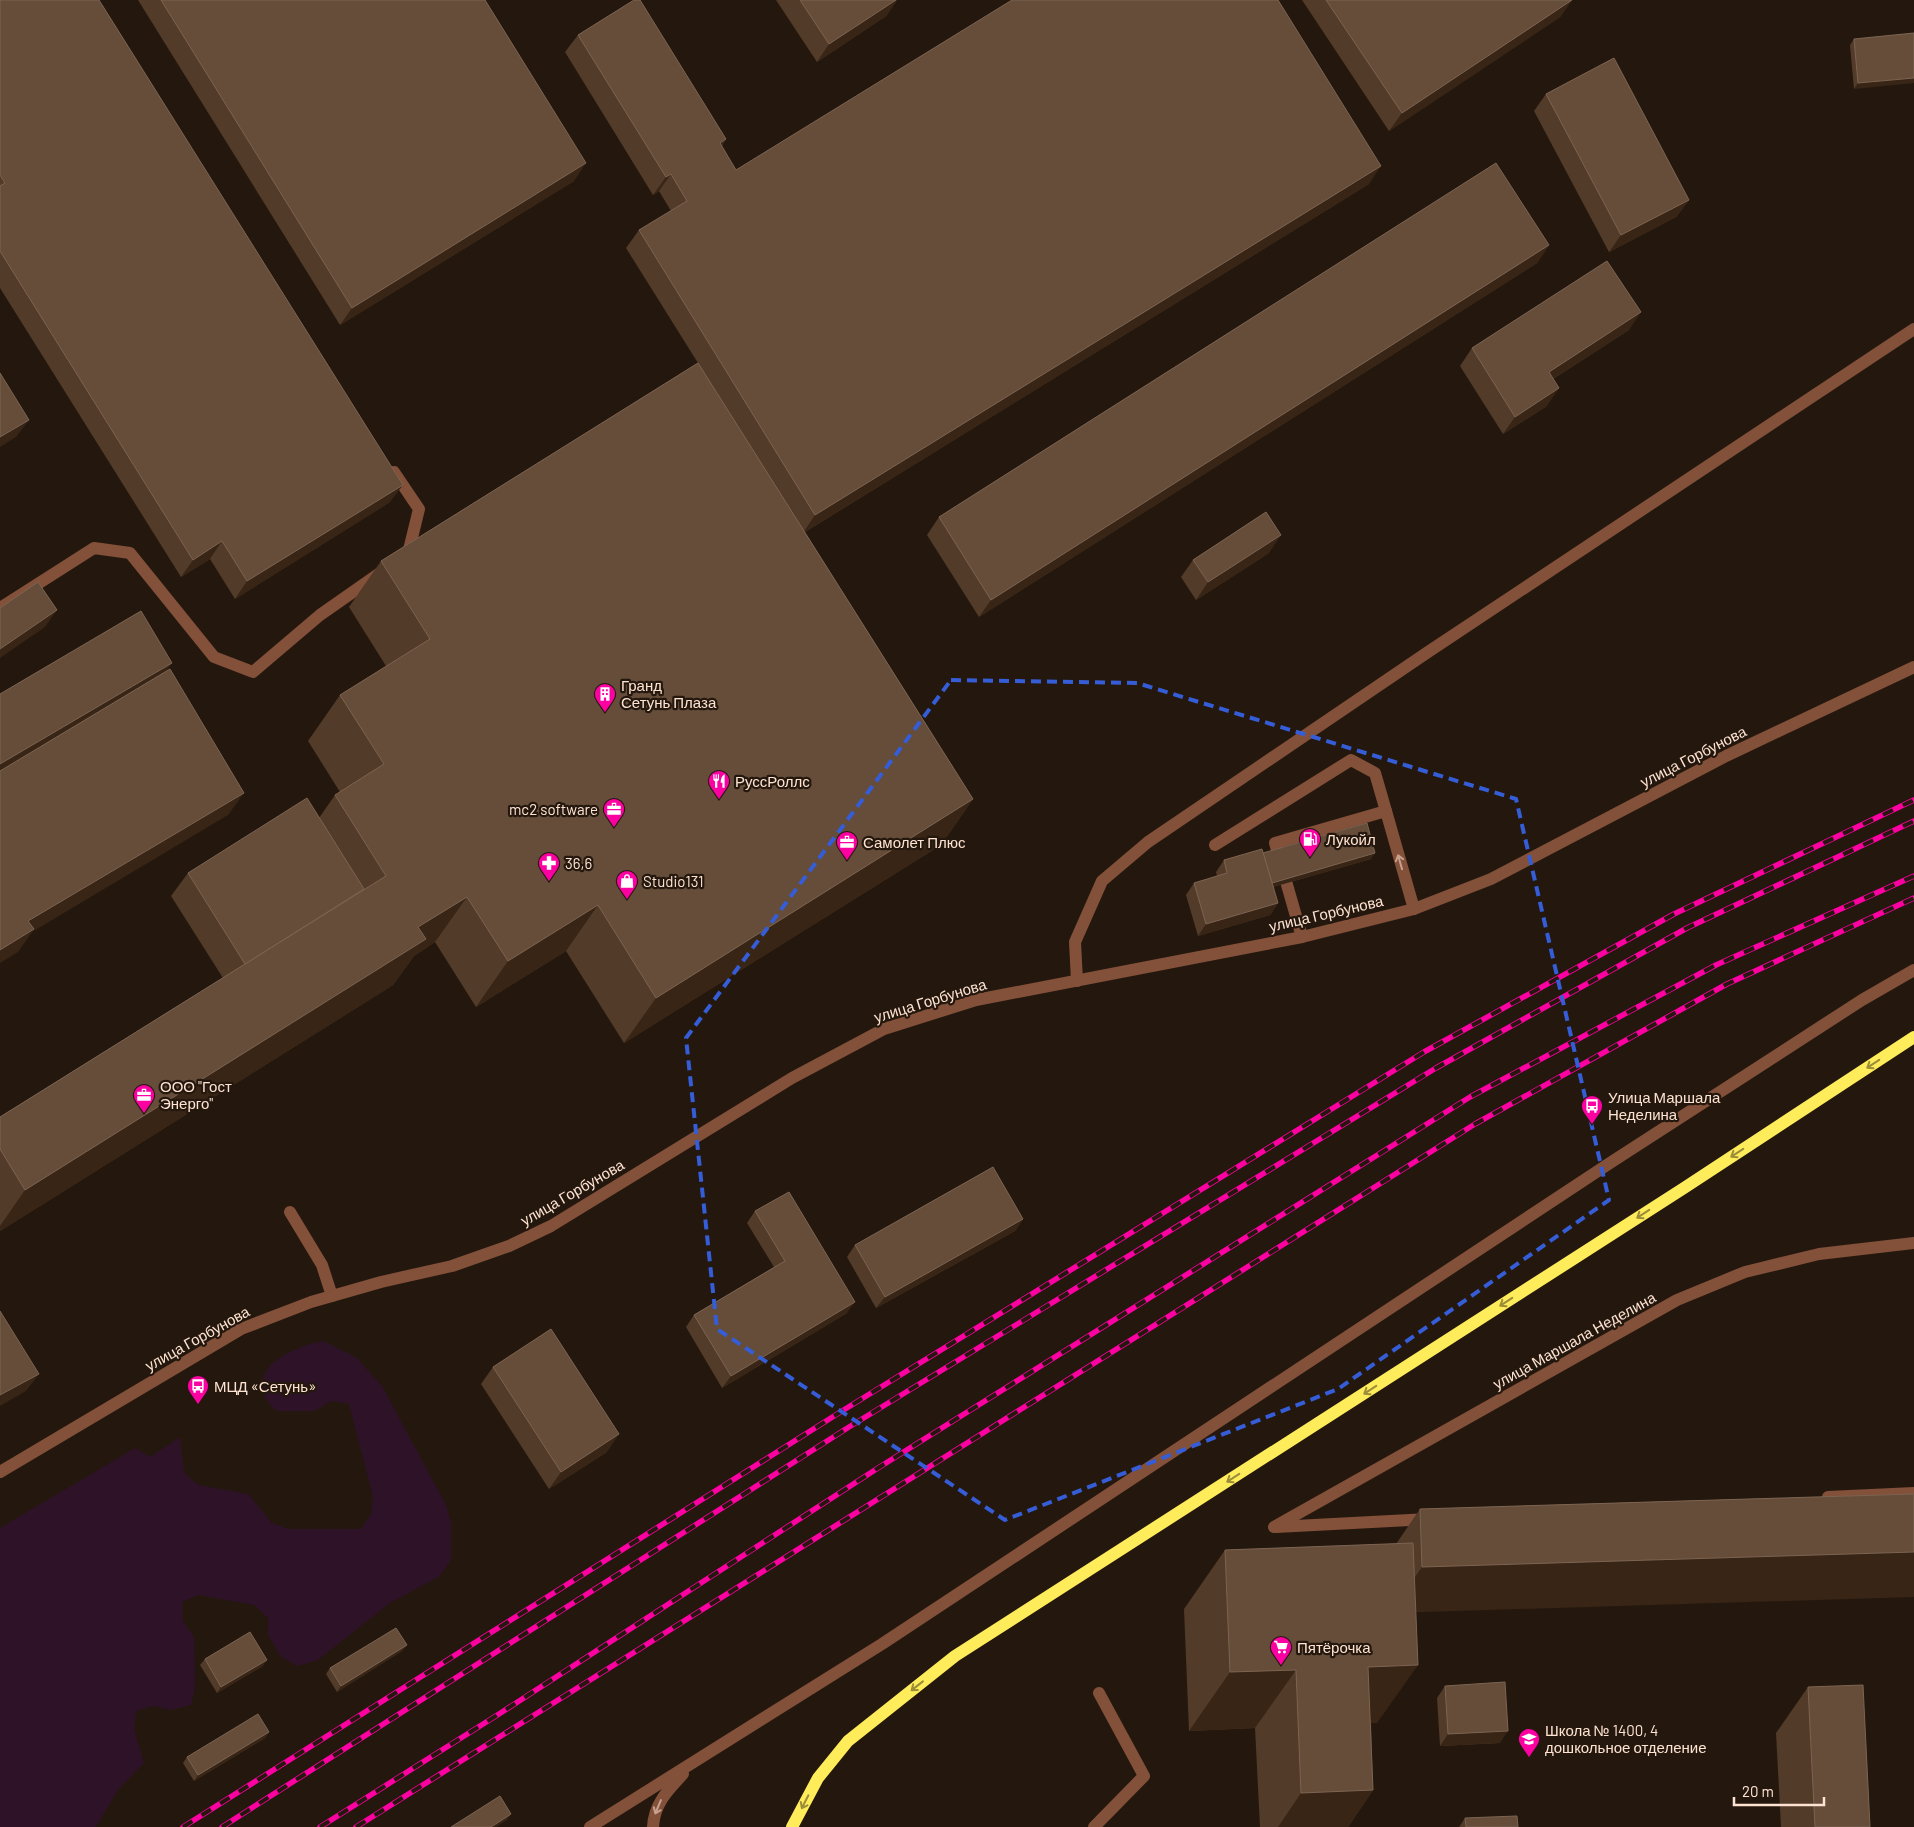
<svg xmlns="http://www.w3.org/2000/svg" width="1914" height="1827" font-family="Barlow,sans-serif">
<style>
.green{fill:#2e1228}
.lines{fill:none;stroke-linecap:round;stroke-linejoin:round}
.minor{stroke:#83503a;stroke-width:12}
.major{stroke:#feec5a;stroke-width:12}
.rail-casing{stroke:#fc01a1;stroke-width:5.5}
.rail{stroke:#24180e;stroke-width:4;stroke-dasharray:11;stroke-linecap:butt}
.wall{fill:#523b28}
.shaded-wall{fill:#382516}
.building{fill:#654d3a;stroke:#7d6452}
.oneway{stroke:#c7a18e}
.oneway2{stroke:#9c8d38}
.marked{fill:none;stroke:#345dd7;stroke-width:4;stroke-dasharray:10 6;stroke-linejoin:round}
.labels{text-anchor:middle;dominant-baseline:central;stroke-width:4.5;stroke-linejoin:round;paint-order:stroke}
.poi-label{font-size:15px;fill:#ffe3d2;stroke:#24180e;text-anchor:start}
.street-label{font-size:15px;fill:#ffe3d2;stroke:#24180e}
</style>
<rect width="100%" height="100%" fill="#24180e"/>
<path class="green" d="M 323,1341 L 357,1358 L 382,1386 L 446,1505 L 451,1522 L 451,1560 L 440,1576 L 390,1603 L 318,1660 L 297,1666 L 281,1657 L 268,1635 L 268,1618 L 254,1605 L 199,1595 L 182,1602 L 183,1621 L 194,1637 L 195,1688 L 191,1705 L 171,1710 L 153,1706 L 136,1711 L 134,1729 L 144,1763 L 118,1790 L 96,1827 L 0,1827 L 0,1528 L 135,1448 L 150,1457 L 180,1437 L 184,1473 L 198,1485 L 248,1494 L 272,1523 L 289,1529 L 361,1529 L 371,1514 L 373,1497 L 349,1404 L 331,1401 L 315,1411 L 276,1411 C 272,1406 266,1401 264,1395 C 253,1362 298,1346 323,1341 Z"/>
<g class="lines">
<g class="minor">
<path d="M 394,472 L 419,509 L 408,554 L 405,556"/>
<path d="M 0,608 L 94,548 L 130,553 L 214,657 L 253,672 L 320,615 L 380,573"/>
<path d="M 1215,845 L 1351,760 L 1375,773 L 1386,811"/>
<path d="M 1302,937 L 1275,843 L 1386,811 L 1414,909"/>
<path d="M 1077,981 L 1075,942 L 1102,881 L 1148,842 L 1428,652 L 1914,329"/>
<path d="M 290,1212 L 322,1265 L 332,1296"/>
<path d="M 0,1472 L 241,1329 L 311,1302 L 381,1282 L 452,1266 L 509,1246 L 551,1226 L 792,1078 L 884,1029 L 976,1000 L 1302,937 L 1414,909 L 1491,879 L 1726,756 L 1914,667"/>
<path d="M 1828,1497 L 1914,1493"/>
<path d="M 1274,1527 L 1677,1300 L 1745,1272 L 1819,1254 L 1914,1243"/>
<path d="M 1276,1527 L 1429,1519"/>
<path d="M 590,1827 L 882,1644 L 1613,1161 L 1862,1000 L 1914,970"/>
<path d="M 653,1827 C 654,1804 668,1790 683,1774"/>
<path d="M 1094,1827 L 1144,1776 L 1099,1693"/>
</g>
<path class="major" d="M 792,1827 L 818,1778 L 848,1741 L 955,1656 L 1684,1188 L 1914,1037"/>
<g class="rail-casing">
<g id="rail">
<path d="M 183,1827 L 842,1411 L 1424,1052 L 1674,914 L 1914,800"/>
<path d="M 222,1827 L 849,1427 L 1436,1068 L 1687,928 L 1914,821"/>
<path d="M 320,1827 L 499,1714 L 878,1468 L 1470,1097 L 1716,965 L 1914,876"/>
<path d="M 356,1827 L 1475,1124 L 1727,984 L 1914,898"/>
</g>
</g>
<use href="#rail" class="rail"/>
</g>
<g class="wall">
<path d="M 0,0 L 390,502 L 235,599 L 210,559 L 181,577 L 0,288 Z"/>
<path d="M 138,0 L 485,0 L 574,181 L 340,325 Z"/>
<path d="M 776,0 L 897,0 L 886,16 L 817,62 Z"/>
<path d="M 1302,0 L 1572,0 L 1560,17 L 1389,131 Z"/>
<path d="M 1914,33 L 1854,89 L 1850,45 L 1854,39 Z"/>
<path d="M 578,35 L 726,139 L 722,146 L 736,170 L 1369,184 L 805,532 L 973,799 L 941,845 L 624,1043 L 566,951 L 476,1007 L 435,942 L 414,956 L 393,985 L 0,1231 L 0,1117 L 223,978 L 171,896 L 188,873 L 319,818 L 335,795 L 340,792 L 308,741 L 340,695 L 386,666 L 349,607 L 381,561 L 698,363 L 626,248 L 639,230 L 671,211 L 659,191 L 653,195 L 565,52 Z"/>
<path d="M 1546,94 L 1689,200 L 1676,217 L 1609,252 L 1534,111 Z"/>
<path d="M 1549,245 L 1537,263 L 979,617 L 927,535 L 939,517 Z"/>
<path d="M 1629,330 L 1553,379 L 1547,406 L 1503,434 L 1460,366 L 1472,348 Z"/>
<path d="M 1269,553 L 1196,600 L 1181,577 L 1193,560 Z"/>
<path d="M 1263,853 L 1371,859 L 1273,887 L 1278,903 L 1270,915 L 1198,936 L 1186,895 L 1194,883 L 1217,876 L 1216,872 L 1224,860 Z"/>
<path d="M 755,1211 L 847,1313 L 722,1388 L 686,1327 L 694,1315 L 774,1267 L 747,1223 Z"/>
<path d="M 1023,1219 L 1015,1231 L 876,1308 L 847,1257 L 855,1245 Z"/>
<path d="M 493,1367 L 607,1452 L 549,1489 L 481,1384 Z"/>
<path d="M 1914,1494 L 1416,1612 L 1377,1723 L 1371,1723 L 1373,1790 L 1348,1827 L 1260,1827 L 1255,1728 L 1189,1731 L 1184,1609 L 1225,1550 L 1396,1544 L 1420,1509 Z"/>
<path d="M 407,1645 L 402,1651 L 337,1692 L 326,1674 L 330,1668 Z"/>
<path d="M 205,1659 L 263,1666 L 217,1693 L 200,1665 Z"/>
<path d="M 1445,1686 L 1500,1743 L 1440,1746 L 1437,1698 Z"/>
<path d="M 1808,1687 L 1870,1827 L 1781,1827 L 1776,1733 Z"/>
<path d="M 269,1732 L 265,1738 L 194,1781 L 183,1763 L 187,1757 Z"/>
<path d="M 1465,1818 L 1466,1827 L 1459,1827 Z"/>
</g>
<g class="shaded-wall">
<path d="M 896,0 L 897,0 L 886,16 L 817,62 L 829,44 Z"/>
<path d="M 1572,0 L 1560,17 L 1389,131 L 1402,113 Z"/>
<path d="M 1914,78 L 1914,83 L 1854,89 L 1858,83 Z"/>
<path d="M 726,139 L 714,157 L 720,143 Z"/>
<path d="M 586,163 L 574,181 L 340,325 L 352,308 Z"/>
<path d="M 1381,166 L 1369,184 L 803,533 L 815,515 Z"/>
<path d="M 671,174 L 659,191 L 653,195 L 666,177 Z"/>
<path d="M 1689,200 L 1676,217 L 1609,252 L 1621,235 Z"/>
<path d="M 1549,245 L 1537,263 L 979,617 L 991,600 Z"/>
<path d="M 1641,312 L 1629,330 L 1537,389 L 1549,372 Z"/>
<path d="M 1559,388 L 1547,406 L 1503,434 L 1515,417 Z"/>
<path d="M 29,420 L 16,437 L 0,447 L 0,437 Z"/>
<path d="M 403,485 L 390,502 L 235,599 L 247,581 Z"/>
<path d="M 1281,535 L 1269,553 L 1196,600 L 1208,582 Z"/>
<path d="M 222,541 L 210,559 L 181,577 L 193,560 Z"/>
<path d="M 57,610 L 45,627 L 0,658 L 0,649 Z"/>
<path d="M 172,663 L 160,680 L 0,774 L 0,764 Z"/>
<path d="M 244,793 L 228,815 L 32,932 L 18,952 L 0,963 L 0,950 L 28,921 Z"/>
<path d="M 973,799 L 941,845 L 624,1043 L 656,998 Z"/>
<path d="M 1375,853 L 1371,859 L 1262,890 L 1266,884 Z"/>
<path d="M 467,897 L 435,942 L 414,956 L 393,985 L 0,1231 L 0,1226 L 25,1190 L 418,927 Z"/>
<path d="M 1278,903 L 1270,915 L 1198,936 L 1206,924 Z"/>
<path d="M 598,905 L 566,951 L 476,1007 L 508,961 Z"/>
<path d="M 1023,1219 L 1015,1231 L 876,1308 L 885,1297 Z"/>
<path d="M 855,1302 L 847,1313 L 722,1388 L 731,1376 Z"/>
<path d="M 39,1374 L 26,1391 L 0,1406 L 0,1395 Z"/>
<path d="M 619,1434 L 607,1452 L 549,1489 L 561,1472 Z"/>
<path d="M 1914,1552 L 1914,1597 L 1390,1613 L 1422,1567 Z"/>
<path d="M 407,1645 L 402,1651 L 337,1692 L 341,1686 Z"/>
<path d="M 267,1660 L 263,1666 L 217,1693 L 221,1687 Z"/>
<path d="M 1418,1665 L 1377,1723 L 1328,1725 L 1368,1667 Z"/>
<path d="M 1296,1670 L 1255,1728 L 1189,1731 L 1230,1672 Z"/>
<path d="M 1508,1731 L 1500,1743 L 1440,1746 L 1448,1734 Z"/>
<path d="M 269,1732 L 265,1738 L 194,1781 L 198,1775 Z"/>
<path d="M 1373,1790 L 1348,1827 L 1278,1827 L 1301,1793 Z"/>
<path d="M 511,1814 L 507,1820 L 496,1827 L 491,1827 Z"/>
</g>
<g class="building">
<path d="M 0,0 L 99,0 L 403,485 L 247,581 L 222,541 L 193,560 L 0,251 L 0,186 L 5,183 L 0,175 Z"/>
<path d="M 161,0 L 485,0 L 586,163 L 352,308 Z"/>
<path d="M 634,0 L 640,0 L 726,139 L 720,143 L 736,170 L 1012,0 L 1278,0 L 1381,166 L 815,515 L 639,230 L 687,201 L 671,174 L 666,177 L 578,35 Z"/>
<path d="M 800,0 L 896,0 L 829,44 Z"/>
<path d="M 1326,0 L 1572,0 L 1402,113 Z"/>
<path d="M 1914,33 L 1914,78 L 1858,83 L 1854,39 Z"/>
<path d="M 1614,58 L 1689,200 L 1621,235 L 1546,94 Z"/>
<path d="M 1496,163 L 1549,245 L 991,600 L 939,517 Z"/>
<path d="M 1607,261 L 1641,312 L 1549,372 L 1559,388 L 1515,417 L 1472,348 Z"/>
<path d="M 698,363 L 973,799 L 656,998 L 598,905 L 508,961 L 467,897 L 418,927 L 426,939 L 25,1190 L 0,1149 L 0,1117 L 386,876 L 335,795 L 384,764 L 340,695 L 430,639 L 381,561 Z"/>
<path d="M 0,373 L 29,420 L 0,437 Z"/>
<path d="M 1266,512 L 1281,535 L 1208,582 L 1193,560 Z"/>
<path d="M 38,582 L 57,610 L 0,649 L 0,608 Z"/>
<path d="M 141,611 L 172,663 L 0,764 L 0,694 Z"/>
<path d="M 170,669 L 244,793 L 28,921 L 34,929 L 0,950 L 0,771 Z"/>
<path d="M 307,798 L 364,889 L 245,964 L 188,873 Z"/>
<path d="M 1367,823 L 1375,853 L 1272,883 L 1263,853 Z"/>
<path d="M 1262,849 L 1278,903 L 1206,924 L 1194,883 L 1227,873 L 1224,860 Z"/>
<path d="M 993,1167 L 1023,1219 L 885,1297 L 855,1245 Z"/>
<path d="M 789,1192 L 855,1302 L 731,1376 L 694,1315 L 785,1261 L 755,1211 Z"/>
<path d="M 0,1311 L 39,1374 L 0,1395 Z"/>
<path d="M 551,1329 L 619,1434 L 561,1472 L 493,1367 Z"/>
<path d="M 1914,1494 L 1914,1552 L 1422,1567 L 1420,1509 Z"/>
<path d="M 1413,1543 L 1418,1665 L 1368,1667 L 1373,1790 L 1301,1793 L 1296,1670 L 1230,1672 L 1225,1550 Z"/>
<path d="M 396,1628 L 407,1645 L 341,1686 L 330,1668 Z"/>
<path d="M 250,1632 L 267,1660 L 221,1687 L 205,1659 Z"/>
<path d="M 1505,1682 L 1508,1731 L 1448,1734 L 1445,1686 Z"/>
<path d="M 1863,1685 L 1870,1827 L 1815,1827 L 1808,1687 Z"/>
<path d="M 258,1714 L 269,1732 L 198,1775 L 187,1757 Z"/>
<path d="M 500,1796 L 511,1814 L 491,1827 L 451,1827 Z"/>
<path d="M 1517,1816 L 1518,1827 L 1466,1827 L 1465,1818 Z"/>
</g>
<defs><path id="oneway-shaft" d="M-6 0H5M1.5-3L5.5 0L1.5 3" fill="none" stroke-width="1.6" stroke-linecap="round" stroke-linejoin="round" transform="scale(1.25)"/></defs>
<g class="oneway">
<use href="#oneway-shaft" transform="translate(1400 862) rotate(-106)"/>
<use href="#oneway-shaft" transform="translate(658 1807) rotate(113)"/>
</g>
<g class="oneway2">
<use href="#oneway-shaft" transform="translate(1873 1064) rotate(147)"/>
<use href="#oneway-shaft" transform="translate(1737 1153) rotate(147)"/>
<use href="#oneway-shaft" transform="translate(1643 1214) rotate(147)"/>
<use href="#oneway-shaft" transform="translate(1506 1302) rotate(147)"/>
<use href="#oneway-shaft" transform="translate(1370 1390) rotate(147)"/>
<use href="#oneway-shaft" transform="translate(1233 1478) rotate(147)"/>
<use href="#oneway-shaft" transform="translate(917 1686) rotate(142)"/>
<use href="#oneway-shaft" transform="translate(805 1802) rotate(117)"/>
</g>
<path class="marked" d="M 951,680 L 1137,683 L 1516,799 L 1609,1200 L 1338,1389 L 1005,1520 L 717,1329 L 686,1038 Z"/>
<defs>
<g id="building-pin" transform="scale(1.125)"><path d="M0 17L-7.5 6A9.5 9.5 0 1 1 7.5 6Z" fill="#fc01a1" stroke="#24180e"/><path d="M-4-6H4V6H1V3H-1V6H-4ZM-2.5-4.3h1.7v1.8h-1.7ZM.8-4.3h1.7v1.8H.8ZM-2.5-1h1.7V.8h-1.7ZM.8-1h1.7V.8H.8Z" fill="#fff"/></g>
<g id="restaurant-pin" transform="scale(1.125)"><path d="M0 17L-7.5 6A9.5 9.5 0 1 1 7.5 6Z" fill="#fc01a1" stroke="#24180e"/><path d="M-5-6h1v4h1v-4h1v4h1v-4h1v5L-1.5 .5V6h-2V.5L-5-1ZM5-6V6H3V1.5H1.5Q1.5-4 5-6Z" fill="#fff"/></g>
<g id="office-pin" transform="scale(1.125)"><path d="M0 17L-7.5 6A9.5 9.5 0 1 1 7.5 6Z" fill="#fc01a1" stroke="#24180e"/><path d="M-6-3h4V-5.5h4V-3h4V5H-6ZM-1-4.5V-3h2v-1.5ZM-6 0V1H6V0Z" fill="#fff"/></g>
<g id="fuel-pin" transform="scale(1.125)"><path d="M0 17L-7.5 6A9.5 9.5 0 1 1 7.5 6Z" fill="#fc01a1" stroke="#24180e"/><path d="M-5.5-6h7V0h2V4h1.3V-2.5L3-4.5l.8-.8L6-3V5H2.5V1h-1V6h-7ZM-4.2-4.7v3.2H.2V-4.7Z" fill="#fff"/></g>
<g id="pharmacy-pin" transform="scale(1.125)"><path d="M0 17L-7.5 6A9.5 9.5 0 1 1 7.5 6Z" fill="#fc01a1" stroke="#24180e"/><path d="M-2-6h4v4h4v4h-4v4h-4v-4h-4v-4h4Z" fill="#fff"/></g>
<g id="shop-pin" transform="scale(1.125)"><path d="M0 17L-7.5 6A9.5 9.5 0 1 1 7.5 6Z" fill="#fc01a1" stroke="#24180e"/><path d="M-5-2.5h2.3a2.7 3.5 0 0 1 5.4 0H5L5.5 6h-11ZM-1.5-2.5h3a1.5 2.3 0 0 0-3 0Z" fill="#fff"/></g>
<g id="bus-pin" transform="scale(1.125)"><path d="M0 17L-7.5 6A9.5 9.5 0 1 1 7.5 6Z" fill="#fc01a1" stroke="#24180e"/><path d="M-5-6H5V4H4V6H2V4H-2V6H-4V4H-5ZM-3.5-4V0h7V-4ZM-3.5 1.2v1.5H-2V1.2ZM2 1.2v1.5H3.5V1.2Z" fill="#fff"/></g>
<g id="supermarket-pin" transform="scale(1.125)"><path d="M0 17L-7.5 6A9.5 9.5 0 1 1 7.5 6Z" fill="#fc01a1" stroke="#24180e"/><path d="M-6-5.5h2.5l.6 2H6L4.5 2H-2.5L-4.4-4H-6ZM-1.5 3.2a1.3 1.3 0 1 0 .1 0ZM3 3.2a1.3 1.3 0 1 0 .1 0Z" fill="#fff"/></g>
<g id="school-pin" transform="scale(1.125)"><path d="M0 17L-7.5 6A9.5 9.5 0 1 1 7.5 6Z" fill="#fc01a1" stroke="#24180e"/><path d="M0-5L7-2L0 1L-7-2ZM-4 1L0 2.5L4 1V4Q0 6-4 4Z" fill="#fff"/></g>
</defs>
<g fill-rule="evenodd">
<use href="#building-pin" x="605" y="694"/>
<use href="#restaurant-pin" x="719" y="781"/>
<use href="#office-pin" x="614" y="809"/>
<use href="#fuel-pin" x="1310" y="839"/>
<use href="#office-pin" x="847" y="842"/>
<use href="#pharmacy-pin" x="549" y="863"/>
<use href="#shop-pin" x="627" y="881"/>
<use href="#office-pin" x="144" y="1095"/>
<use href="#bus-pin" x="1592" y="1106"/>
<use href="#bus-pin" x="198" y="1386"/>
<use href="#supermarket-pin" x="1281" y="1647"/>
<use href="#school-pin" x="1529" y="1739"/>
</g>
<g class="labels">
<g class="poi-label">
<text x="621" y="685">Гранд<tspan x="621" dy="17">Сетунь Плаза</tspan></text>
<text x="735" y="781">РуссРоллс</text>
<text x="598" y="809" text-anchor="end">mc2 software</text>
<text x="1326" y="839">Лукойл</text>
<text x="863" y="842">Самолет Плюс</text>
<text x="565" y="863">36,6</text>
<text x="643" y="881">Studio131</text>
<text x="160" y="1086">ООО "Гост<tspan x="160" dy="17">Энерго"</tspan></text>
<text x="1608" y="1097">Улица Маршала<tspan x="1608" dy="17">Неделина</tspan></text>
<text x="214" y="1386">МЦД «Сетунь»</text>
<text x="1297" y="1647">Пятёрочка</text>
<text x="1545" y="1730">Школа № 1400, 4<tspan x="1545" dy="17">дошкольное отделение</tspan></text>
</g>
<g class="street-label">
<text transform="translate(1693 756) rotate(-27)">улица Горбунова</text>
<text transform="translate(1326 913) rotate(-13)">улица Горбунова</text>
<text transform="translate(930 1000) rotate(-17)">улица Горбунова</text>
<text transform="translate(572 1192) rotate(-30)">улица Горбунова</text>
<text transform="translate(197 1338) rotate(-29)">улица Горбунова</text>
<text transform="translate(1574 1340) rotate(-29)">улица Маршала Неделина</text>
</g>
</g>
<path d="M1734 1797v8h90v-8" fill="none" stroke="#ffe3d2" stroke-width="2.5"/>
<text x="1742" y="1797" font-size="15" fill="#ffe3d2" stroke="#24180e" stroke-width="4" paint-order="stroke">20 m</text>
</svg>
